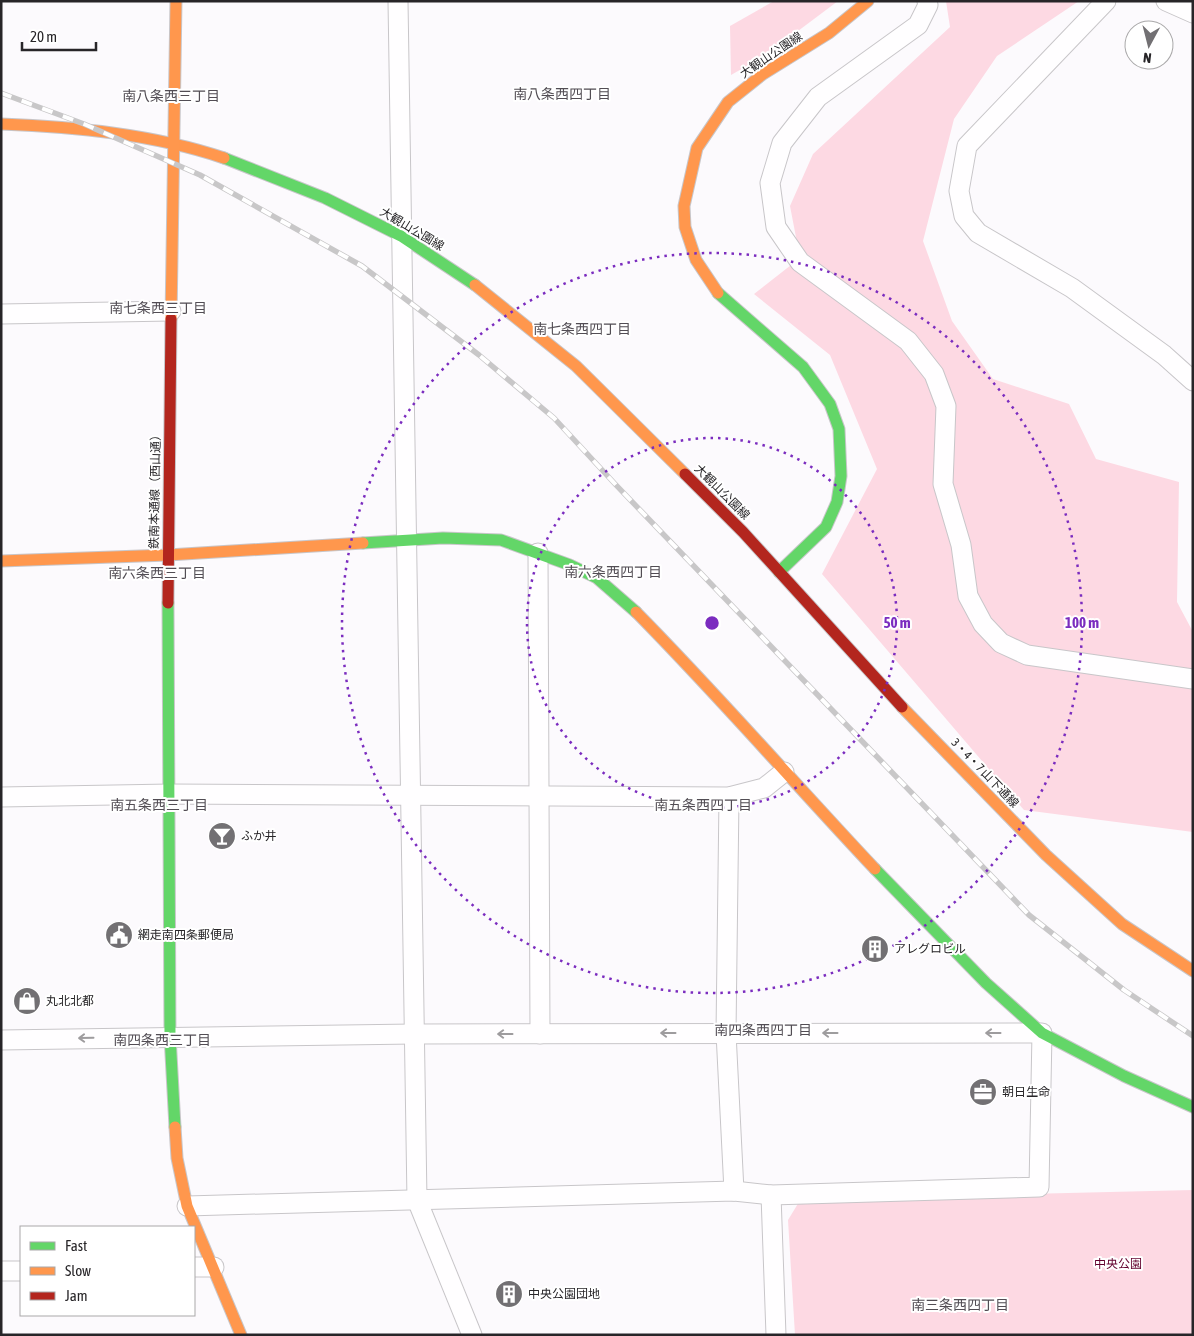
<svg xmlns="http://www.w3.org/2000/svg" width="1194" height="1336" font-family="'Asap Condensed','Noto Sans JP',sans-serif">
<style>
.green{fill:#fdd9e3}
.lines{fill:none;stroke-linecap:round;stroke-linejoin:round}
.street-casing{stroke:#c8c6c9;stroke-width:21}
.fast-casing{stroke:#c8c6c9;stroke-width:13}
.slow-casing{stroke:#c8c6c9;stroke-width:13}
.jam-casing{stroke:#c8c6c9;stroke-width:13}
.street{stroke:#fffeff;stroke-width:19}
.fast{stroke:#63d668;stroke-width:11}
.slow{stroke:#ff974d;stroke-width:11}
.jam{stroke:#b3261e;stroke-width:11}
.rail-casing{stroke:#c8c7c8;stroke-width:5.5}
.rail{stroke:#fff;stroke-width:4;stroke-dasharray:11;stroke-linecap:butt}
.oneway{stroke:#9e9c9e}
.ring{fill:none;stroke:#7b2cbf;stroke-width:2.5;stroke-dasharray:2.5 5}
.labels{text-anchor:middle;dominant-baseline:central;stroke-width:4;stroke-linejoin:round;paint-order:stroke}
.street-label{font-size:12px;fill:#272528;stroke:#fff}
.poi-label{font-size:12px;fill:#272528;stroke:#fff;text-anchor:start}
.park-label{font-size:12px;fill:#61002d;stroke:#fff}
.neighbourhood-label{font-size:14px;fill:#524d54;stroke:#fff}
.centre{fill:#7b2cbf;stroke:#fff;stroke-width:2.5}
.ring-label{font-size:15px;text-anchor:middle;font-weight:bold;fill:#7b2cbf;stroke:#fff;stroke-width:4;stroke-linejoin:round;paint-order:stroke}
</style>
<rect width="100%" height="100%" fill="#fcfafd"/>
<g class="green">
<path d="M 774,1 L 838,1 L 766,55 L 731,75 L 730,26 Z"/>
<path d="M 946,1 L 1079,1 L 997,56 L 954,119 L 923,241 L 952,321 L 993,379 L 1069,404 L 1096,459 L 1179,482 L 1177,602 L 1193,632 L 1193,832 L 1024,810 L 822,574 L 877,469 L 830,355 L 754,294 L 800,258 L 790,206 L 813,154 L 950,27 Z"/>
<path d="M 1193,1190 L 1193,1335 L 938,1335 L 885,1333 L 795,1335 L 788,1220 L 799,1202 L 857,1198 Z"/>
</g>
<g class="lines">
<g class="street-casing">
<g id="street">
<path d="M 398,1 L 417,1200 L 472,1335"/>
<path d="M 927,1 L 928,5 L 918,25 L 818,97 L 782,143 L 770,183 L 776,227 L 800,262 L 908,341 L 934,374 L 946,406 L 943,484 L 961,545 L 968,596 L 983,624 L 1001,643 L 1027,655 L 1193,679"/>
<path d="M 1106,1 L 967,146 L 959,191 L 964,216 L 978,233 L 1072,288 L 1164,355 L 1193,381"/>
<path d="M 1166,1 L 1193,13"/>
<path d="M 1,314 L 171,311"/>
<path d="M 538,553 L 540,1034"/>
<path d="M 1,797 L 170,794 L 729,797 L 764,788 L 784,772"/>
<path d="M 729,797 L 726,1033 L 734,1191"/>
<path d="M 1,1040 L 414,1034 L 1042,1033 L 1039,1187 L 771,1195 L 734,1191 L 187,1206"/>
<path d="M 771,1195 L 776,1335"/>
<path d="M 194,1267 L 214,1267"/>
<path d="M 1,1271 L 21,1271"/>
</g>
</g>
<g class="fast-casing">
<g id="fast">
<path d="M 224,158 L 325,198 L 401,236 L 475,285"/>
<path d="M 718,293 L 803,367 L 830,404 L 839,429 L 841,476 L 837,502 L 826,527 L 779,572"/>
<path d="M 363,543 L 443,538 L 501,540 L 570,565 L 597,578 L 636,612"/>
<path d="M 168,603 L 170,1036 L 175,1127"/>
<path d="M 875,869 L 986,983 L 1042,1033 L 1124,1076 L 1193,1107"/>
</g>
</g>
<g class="slow-casing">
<g id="slow">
<path d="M 1,124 C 75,127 153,134 224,158"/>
<path d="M 475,285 L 576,366 L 685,474"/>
<path d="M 718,293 L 696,260 L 685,227 L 684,206 L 697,148 L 728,102 L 763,74 L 829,33 L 868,1"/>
<path d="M 171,319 L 176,1"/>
<path d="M 1,561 L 168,555 L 363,543"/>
<path d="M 636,612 C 718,695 795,784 875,869"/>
<path d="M 902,707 L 1046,855 L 1122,924 L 1193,971"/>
<path d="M 175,1127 L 177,1158 L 187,1206 L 241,1335"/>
</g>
</g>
<g class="jam-casing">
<g id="jam">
<path d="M 685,474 L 743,532 L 902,707"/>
<path d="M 168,603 L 171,319"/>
</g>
</g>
<use href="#street" class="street"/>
<use href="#fast" class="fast"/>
<use href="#slow" class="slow"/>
<use href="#jam" class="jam"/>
<g class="rail-casing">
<path id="rail" d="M 1,93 L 84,124 L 200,175 L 362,266 L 479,355 L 554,418 L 616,485 L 1029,915 L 1124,990 L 1193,1036"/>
</g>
<use href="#rail" class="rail"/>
</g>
<defs><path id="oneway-shaft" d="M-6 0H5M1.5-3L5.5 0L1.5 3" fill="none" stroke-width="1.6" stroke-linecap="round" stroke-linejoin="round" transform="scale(1.25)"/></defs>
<g class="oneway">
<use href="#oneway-shaft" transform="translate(668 1033) rotate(180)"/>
<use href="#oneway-shaft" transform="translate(830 1033) rotate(-180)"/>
<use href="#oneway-shaft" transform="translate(993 1033) rotate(-180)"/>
<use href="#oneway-shaft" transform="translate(505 1034) rotate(180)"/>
<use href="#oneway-shaft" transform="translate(86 1038) rotate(179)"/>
</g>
<g class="ring">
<circle cx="712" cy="623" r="185"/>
<circle cx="712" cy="623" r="370"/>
</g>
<defs>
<g id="bar-disc" transform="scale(1.4375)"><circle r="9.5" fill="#727073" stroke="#fff"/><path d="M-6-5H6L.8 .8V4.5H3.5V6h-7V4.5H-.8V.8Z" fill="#fff"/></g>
<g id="civic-disc" transform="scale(1.4375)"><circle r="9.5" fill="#727073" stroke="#fff"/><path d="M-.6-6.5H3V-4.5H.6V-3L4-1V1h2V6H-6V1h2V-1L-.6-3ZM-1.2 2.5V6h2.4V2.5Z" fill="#fff"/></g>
<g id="building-disc" transform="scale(1.4375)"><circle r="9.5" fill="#727073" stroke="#fff"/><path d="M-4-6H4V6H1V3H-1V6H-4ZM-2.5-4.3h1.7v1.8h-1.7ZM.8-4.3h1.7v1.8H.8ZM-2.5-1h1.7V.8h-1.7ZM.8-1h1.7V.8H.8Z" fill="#fff"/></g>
<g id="shop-disc" transform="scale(1.4375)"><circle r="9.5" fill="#727073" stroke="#fff"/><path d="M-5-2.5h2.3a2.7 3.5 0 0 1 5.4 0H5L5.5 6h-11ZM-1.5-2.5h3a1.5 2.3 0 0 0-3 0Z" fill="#fff"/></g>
<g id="office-disc" transform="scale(1.4375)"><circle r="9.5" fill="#727073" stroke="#fff"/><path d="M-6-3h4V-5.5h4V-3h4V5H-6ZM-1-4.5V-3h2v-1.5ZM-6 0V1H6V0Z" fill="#fff"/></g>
</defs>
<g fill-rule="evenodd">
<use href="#bar-disc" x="222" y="836"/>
<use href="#civic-disc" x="119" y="935"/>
<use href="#building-disc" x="875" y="949"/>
<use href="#shop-disc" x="27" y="1001"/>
<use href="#office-disc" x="983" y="1092"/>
<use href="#building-disc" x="509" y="1294"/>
</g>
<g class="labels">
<g class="street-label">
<text transform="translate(771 55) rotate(-34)">大観山公園線</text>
<text transform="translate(412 229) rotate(31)">大観山公園線</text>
<text transform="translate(155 489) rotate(-89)">鉄南本通線（西山通）</text>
<text transform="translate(722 492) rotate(45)">大観山公園線</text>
<text transform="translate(985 773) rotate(46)">3・4・7 山下通線</text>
</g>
<g class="poi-label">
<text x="241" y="836">ふか井</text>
<text x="138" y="935">網走南四条郵便局</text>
<text x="894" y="949">アレグロビル</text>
<text x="46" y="1001">丸北北都</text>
<text x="1002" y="1092">朝日生命</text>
<text x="528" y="1294">中央公園団地</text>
</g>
<g class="park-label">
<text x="1118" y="1264">中央公園</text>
</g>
<g class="neighbourhood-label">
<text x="562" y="94">南八条西四丁目</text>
<text x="171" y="96">南八条西三丁目</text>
<text x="158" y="308">南七条西三丁目</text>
<text x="582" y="329">南七条西四丁目</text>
<text x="613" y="572">南六条西四丁目</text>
<text x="157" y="573">南六条西三丁目</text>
<text x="159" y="805">南五条西三丁目</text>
<text x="703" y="805">南五条西四丁目</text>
<text x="763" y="1030">南四条西四丁目</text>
<text x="162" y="1040">南四条西三丁目</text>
<text x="960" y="1305">南三条西四丁目</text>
</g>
</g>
<circle cx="712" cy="623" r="8" class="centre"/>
<g class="ring-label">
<text x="897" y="628">50 m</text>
<text x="1082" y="628">100 m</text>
</g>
<rect width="1194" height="1336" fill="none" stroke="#272528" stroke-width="5"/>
<rect x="20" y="1226" width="175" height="90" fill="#ffffff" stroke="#a9a8a9"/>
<rect x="30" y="1242" width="25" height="8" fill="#63d668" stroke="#a9a8a9"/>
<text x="65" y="1251" font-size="15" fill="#272528">Fast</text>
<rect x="30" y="1267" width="25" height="8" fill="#ff974d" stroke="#a9a8a9"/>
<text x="65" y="1276" font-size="15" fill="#272528">Slow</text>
<rect x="30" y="1292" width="25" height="8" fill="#b3261e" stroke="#a9a8a9"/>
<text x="65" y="1301" font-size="15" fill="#272528">Jam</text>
<g transform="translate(1149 45) rotate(187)"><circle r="24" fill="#ffffff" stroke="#a9a8a9"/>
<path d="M0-4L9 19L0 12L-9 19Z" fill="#727073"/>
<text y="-8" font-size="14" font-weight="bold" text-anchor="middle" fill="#272528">N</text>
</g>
<path d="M22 42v8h74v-8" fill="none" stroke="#272528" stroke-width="2.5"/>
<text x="30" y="42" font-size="15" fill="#272528" stroke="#ffffff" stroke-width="4" paint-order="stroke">20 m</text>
</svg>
